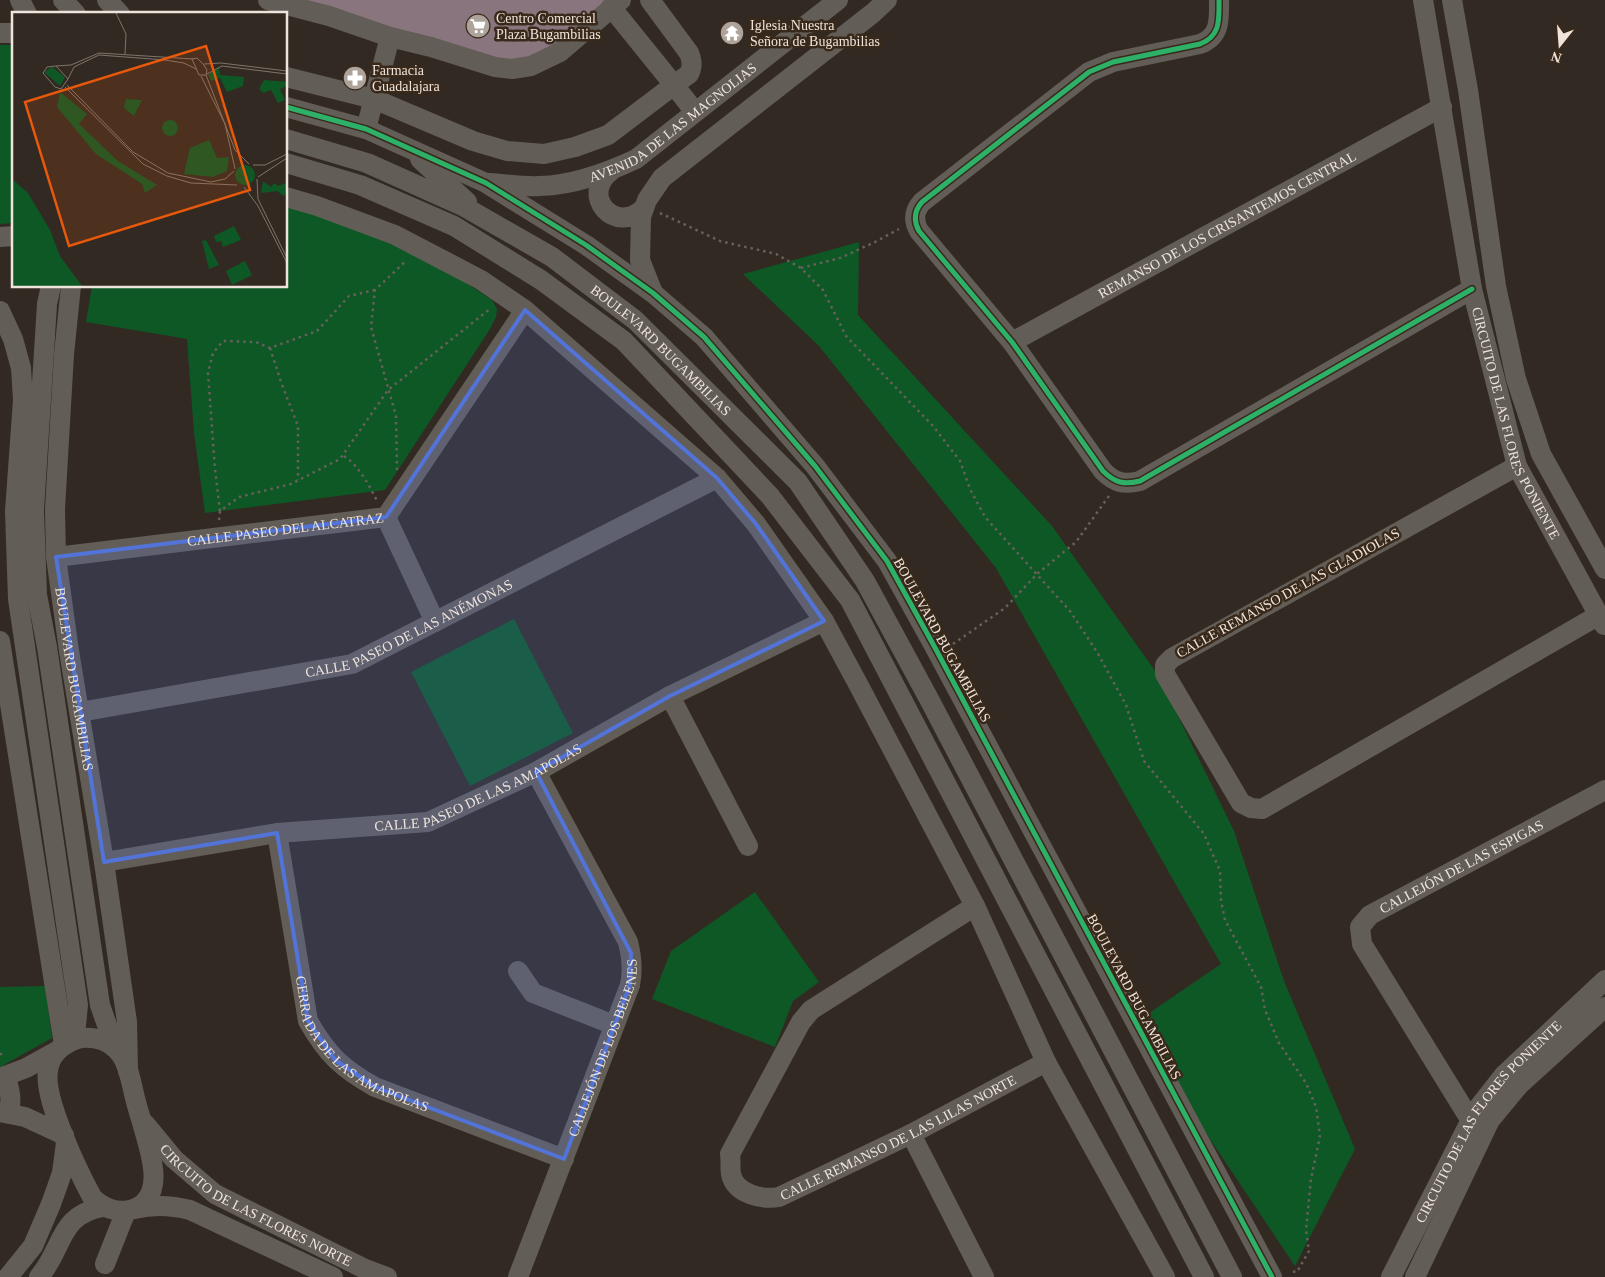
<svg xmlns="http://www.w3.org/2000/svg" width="1605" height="1277" font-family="'Times New Roman',serif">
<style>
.green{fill:#0d5825}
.building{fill:#89757d;filter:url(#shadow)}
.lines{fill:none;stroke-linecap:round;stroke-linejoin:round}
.path{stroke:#67605b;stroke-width:2.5;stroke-dasharray:2.5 4;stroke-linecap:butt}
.minor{stroke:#635d57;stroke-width:20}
.cycleway-casing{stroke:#39291b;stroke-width:8}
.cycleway{stroke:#2db169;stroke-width:5}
.marked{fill:#5274d9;fill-opacity:0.2;stroke:#5274d9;stroke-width:4;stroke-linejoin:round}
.labels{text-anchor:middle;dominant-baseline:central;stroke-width:5;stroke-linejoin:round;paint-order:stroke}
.poi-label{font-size:14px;fill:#efe4db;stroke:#39291b;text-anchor:start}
.street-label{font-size:14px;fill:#efe4db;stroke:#39291b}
.inset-road{fill:none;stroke:#7e746c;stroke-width:1}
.view{fill:#e8590c;fill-opacity:0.15;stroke:#e8590c;stroke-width:2.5}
.inset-edge{fill:none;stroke:#efe4db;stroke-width:2.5}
</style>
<defs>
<filter id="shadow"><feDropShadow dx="-4.5" dy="4.5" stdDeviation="0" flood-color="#0009"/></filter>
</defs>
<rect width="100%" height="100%" fill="#322a22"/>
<g class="green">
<path d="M 0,45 L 14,45 L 14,223 L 0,224 Z"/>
<path d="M 286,207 L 331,219 L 375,235 L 454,275 L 492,300 L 497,309 L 496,317 L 490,329 L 385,490 L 205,513 L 194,433 L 187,339 L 86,322 L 92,286 L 286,286 Z"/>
<path d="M 859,242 L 858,315 L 1052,526 L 1158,675 L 1234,831 L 1284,981 L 1355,1149 L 1295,1266 L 1133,1024 L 1221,964 L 996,568 L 819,346 L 743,274 Z"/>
<path d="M 514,619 L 573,733 L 470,786 L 411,672 Z"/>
<path d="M 755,892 L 819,982 L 793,1001 L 775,1047 L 652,999 L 671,951 Z"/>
<path d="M 45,986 L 52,1038 L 0,1067 L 0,987 Z"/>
</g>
<path class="building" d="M 292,0 L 612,0 L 554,52 L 520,64 Z"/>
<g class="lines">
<g class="path">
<path d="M 660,213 L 720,241 L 776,254 L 801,268 L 823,290 L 846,336 L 933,426 L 960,461 L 970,489 L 985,517 L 1070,611 L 1097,652 L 1126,705 L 1144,761 L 1204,834 L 1220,871 L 1221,901 L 1225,920 L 1261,987 L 1265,1010 L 1279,1043 L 1306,1083 L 1316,1107 L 1320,1136 L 1311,1179 L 1306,1230 L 1309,1251 L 1297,1272 L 1289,1271"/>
<path d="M 801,268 L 840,258 L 875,242 L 899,229"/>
<path d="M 270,348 L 281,382 L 298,426 L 298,480"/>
<path d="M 344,456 C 359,466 369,485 377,501"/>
<path d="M 397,470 L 396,416 L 371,327 L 375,290 L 407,260"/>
<path d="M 220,511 L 215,469 L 208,373 L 213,353 L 223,341 L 256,342 L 270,348 L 317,331 L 349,296 L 375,290"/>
<path d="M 219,520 L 220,511 L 239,497 L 291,484 L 340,459 L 388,390 L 491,308"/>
<path d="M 953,644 L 1005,608 L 1037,574 L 1076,542 L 1109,496"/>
<path d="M 0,1053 L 4,1058"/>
</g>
<g class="minor">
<path d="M 20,0 L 27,14"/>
<path d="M 63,0 L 76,14"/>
<path d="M 107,0 L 120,14"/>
<path d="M 268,0 L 329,16 L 390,37 L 431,47 L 495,67 L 512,69 L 531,66 L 560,52 L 621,0"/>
<path d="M 1219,0 C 1219,19 1221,36 1200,44 L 1113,62 L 1089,72 L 922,202 C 914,211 913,220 919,231 L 1012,342 L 1103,471 C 1115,483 1124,485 1140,481 L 1472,289"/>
<path id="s1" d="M 1423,0 L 1472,289 L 1517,466 L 1604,625"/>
<path d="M 1452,0 L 1468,90 L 1496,286 L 1516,379 L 1541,454 L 1605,569"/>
<path d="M 611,7 L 674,85 L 689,74 C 693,67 692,60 689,53 L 650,0"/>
<path d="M 0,33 L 14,33"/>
<path d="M 286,77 L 374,99 L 473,141 L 507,151 L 544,154 L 575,147 L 608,135 L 674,85 L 695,112"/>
<path d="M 286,107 L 366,129 L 486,183 L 586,245 L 653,293 L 704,337 L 815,466 L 887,561 L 933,644 L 1272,1277"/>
<path d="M 366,129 L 390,37"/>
<path id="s2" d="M 286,139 L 367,163 L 463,206 L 552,257 L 635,320 L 798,482 L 865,581 L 929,699 L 1232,1277"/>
<path d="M 420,159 L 467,202"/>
<path d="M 286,163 L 360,185 L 454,226 L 541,280 L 624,341 L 770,496 L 850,600 L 1204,1277"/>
<path d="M 611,171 C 579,195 615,236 644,208"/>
<path id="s3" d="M 489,183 C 506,184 523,187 540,186 C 574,185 606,173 636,159 L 838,0"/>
<path d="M 286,197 L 317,206 L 395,235 L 481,280 L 525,310 L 717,478 L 756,524 L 824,621 L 858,684 L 975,906 L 1046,1062 L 1165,1277"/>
<path d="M 0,237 L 14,236"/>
<path d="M 51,286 L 47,304 L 34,510 L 37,595 L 47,647 L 100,1005 L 115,1048"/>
<path id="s4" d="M 71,286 L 64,354 L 55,509 L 56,557 L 69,651 L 104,862 L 127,1022 L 128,1071"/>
<path d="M 653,293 L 640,260 L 641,217 L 647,200 L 662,178 L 873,13 L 887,0"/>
<path d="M 0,311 L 13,339 L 21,368 L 23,400 L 15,511 L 18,599 L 78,1005 L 76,1025 L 72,1040"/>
<path id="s5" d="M 1012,342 L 1442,107"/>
<path d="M 1517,466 L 1172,658 L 1165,665 L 1165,674 L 1241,803 L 1251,808 L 1262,809 L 1599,615"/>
<path d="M 386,517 L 435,622"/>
<path id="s6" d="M 56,557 L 386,517 L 525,310"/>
<path d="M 0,641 L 64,1045"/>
<path d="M 670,696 L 748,846"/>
<path id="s7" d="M 80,712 L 352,664 L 717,478"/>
<path id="s8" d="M 277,833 L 308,1021 C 327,1054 341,1068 375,1087 L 564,1159"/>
<path id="s9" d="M 104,862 L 277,833 L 428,822 L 536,772 L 670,696 L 824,621"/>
<path id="s10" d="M 975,906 L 811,1010 L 801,1022 L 730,1154 C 731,1160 730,1168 731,1174 C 735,1194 762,1200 779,1197 L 911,1134 L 1046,1062"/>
<path d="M 518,971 L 533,993 L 614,1025"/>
<path d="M 81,1038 C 94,1037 107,1040 116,1049 C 120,1053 123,1057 125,1062 C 130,1073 132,1086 135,1098 C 140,1119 157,1164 153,1184 C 148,1216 111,1218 92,1197 C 78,1171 43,1098 48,1071 C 50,1053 65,1042 81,1038 Z"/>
<path d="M 5,1076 C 10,1089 12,1099 9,1113"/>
<path d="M 0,1078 L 26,1068 L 57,1051"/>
<path d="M 0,1112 L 25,1117 L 64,1135"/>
<path id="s11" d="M 1471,1121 L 1362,944 L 1360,927 L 1370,915 L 1605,790"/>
<path id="s12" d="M 145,1124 L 174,1159 L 215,1194 L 363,1268 L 387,1277"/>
<path d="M 911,1134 L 984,1277"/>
<path d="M 134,1209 C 154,1204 171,1205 190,1210 L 333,1277"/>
<path d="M 105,1264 L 126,1211"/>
<path d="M 8,1277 L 33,1246 L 51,1204 L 62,1173 L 66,1143"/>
<path d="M 39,1277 C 64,1248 58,1215 103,1207"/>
<path id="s13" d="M 518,1277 L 630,985 C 633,970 632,957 628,942 L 536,772"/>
<path id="s14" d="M 1391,1277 L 1475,1112 L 1504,1075 L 1605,980"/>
<path d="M 1415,1277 L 1490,1120 L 1519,1085 L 1605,1007"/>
</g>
<g class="cycleway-casing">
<g id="cycleway">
<path d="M 1219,0 C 1219,19 1221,36 1200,44 L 1113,62 L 1089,72 L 922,202 C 914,211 913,220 919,231 L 1012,342 L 1103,471 C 1115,483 1124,485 1140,481 L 1472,289"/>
<path d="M 286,107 L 366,129 L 486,183 L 586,245 L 653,293 L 704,337 L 815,466 L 887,561 L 933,644 L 1272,1277"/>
</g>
</g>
<use href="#cycleway" class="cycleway"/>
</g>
<path class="marked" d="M 525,310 L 717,478 L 756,524 L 824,621 L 670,696 L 536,772 L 631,953 L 630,985 L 564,1159 L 375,1087 L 335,1060 L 308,1021 L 277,833 L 104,862 L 56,557 L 386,517 Z"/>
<defs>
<g id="supermarket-disc" transform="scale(1.25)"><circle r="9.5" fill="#ada39a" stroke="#39291b"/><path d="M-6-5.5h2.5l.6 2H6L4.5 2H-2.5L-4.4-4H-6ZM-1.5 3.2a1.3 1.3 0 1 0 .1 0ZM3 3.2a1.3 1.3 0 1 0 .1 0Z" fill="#fff"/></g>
<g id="temple-disc" transform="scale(1.25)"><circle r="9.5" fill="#ada39a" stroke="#39291b"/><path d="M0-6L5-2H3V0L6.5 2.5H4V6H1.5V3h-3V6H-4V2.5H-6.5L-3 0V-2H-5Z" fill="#fff"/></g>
<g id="pharmacy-disc" transform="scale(1.25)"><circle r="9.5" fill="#ada39a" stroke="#39291b"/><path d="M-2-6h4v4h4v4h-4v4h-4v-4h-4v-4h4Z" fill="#fff"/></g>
</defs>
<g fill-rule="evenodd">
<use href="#supermarket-disc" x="478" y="26"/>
<use href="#temple-disc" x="732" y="33"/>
<use href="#pharmacy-disc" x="355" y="78"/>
</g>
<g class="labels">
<g class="poi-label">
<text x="496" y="18">Centro Comercial<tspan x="496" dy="16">Plaza Bugambilias</tspan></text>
<text x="750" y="25">Iglesia Nuestra<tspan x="750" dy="16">Señora de Bugambilias</tspan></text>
<text x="372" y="70">Farmacia<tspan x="372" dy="16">Guadalajara</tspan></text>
</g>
<g class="street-label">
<text stroke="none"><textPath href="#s3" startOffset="202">AVENIDA DE LAS MAGNOLIAS</textPath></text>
<text stroke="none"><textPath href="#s5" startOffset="245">REMANSO DE LOS CRISANTEMOS CENTRAL</textPath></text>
<text stroke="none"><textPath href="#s2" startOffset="436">BOULEVARD BUGAMBILIAS</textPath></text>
<text stroke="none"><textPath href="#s1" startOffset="435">CIRCUITO DE LAS FLORES PONIENTE</textPath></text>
<text stroke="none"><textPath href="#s6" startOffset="231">CALLE PASEO DEL ALCATRAZ</textPath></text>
<text transform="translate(1288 593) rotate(-29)">CALLE REMANSO DE LAS GLADIOLAS</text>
<text stroke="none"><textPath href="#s7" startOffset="342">CALLE PASEO DE LAS ANÉMONAS</textPath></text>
<text transform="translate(942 640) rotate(61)">BOULEVARD BUGAMBILIAS</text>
<text stroke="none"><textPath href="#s4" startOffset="395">BOULEVARD BUGAMBILIAS</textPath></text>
<text stroke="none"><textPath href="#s9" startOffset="385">CALLE PASEO DE LAS AMAPOLAS</textPath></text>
<text stroke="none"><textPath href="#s11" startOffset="344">CALLEJÓN DE LAS ESPIGAS</textPath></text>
<text transform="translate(1134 997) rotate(62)">BOULEVARD BUGAMBILIAS</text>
<text stroke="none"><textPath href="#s8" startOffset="244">CERRADA DE LAS AMAPOLAS</textPath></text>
<text stroke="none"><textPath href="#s13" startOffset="245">CALLEJÓN DE LOS BELENES</textPath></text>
<text stroke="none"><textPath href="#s14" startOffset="185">CIRCUITO DE LAS FLORES PONIENTE</textPath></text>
<text stroke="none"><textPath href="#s10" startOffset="571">CALLE REMANSO DE LAS LILAS NORTE</textPath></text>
<text stroke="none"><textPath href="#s12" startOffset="140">CIRCUITO DE LAS FLORES NORTE</textPath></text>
</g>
</g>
<g transform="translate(12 12)">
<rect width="275" height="275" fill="#322a22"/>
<path d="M 40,55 L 53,65 L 48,74 L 32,60 ZM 207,55 L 208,63 L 232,65 L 231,74 L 215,80 L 208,66 L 199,69 L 196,63 ZM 252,68 L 275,70 L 275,74 L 268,77 L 273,88 L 266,91 L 259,78 L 251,81 L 247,77 ZM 48,80 L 75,102 L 67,112 L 106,149 L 145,173 L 133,181 L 130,172 L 84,142 L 45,95 ZM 114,87 L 130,88 L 122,104 L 112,96 ZM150 116a8 8 0 1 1 16 0a8 8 0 1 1-16 0ZM 197,128 L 205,146 L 217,145 L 215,159 L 201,165 L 172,162 L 178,136 ZM223 163a10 10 0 1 1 20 0a10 10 0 1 1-20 0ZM 0,167 L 16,181 L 38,218 L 48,244 L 70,274 L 0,274 ZM 251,169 L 259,175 L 262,171 L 266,174 L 274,171 L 275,179 L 272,184 L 265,179 L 249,181 ZM 222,214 L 229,228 L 211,235 L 209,229 L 204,230 L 202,224 ZM 194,228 L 207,253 L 197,257 L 190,229 ZM 233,249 L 240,263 L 220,273 L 214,259 Z" fill="#0d5825"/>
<path class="inset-road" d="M 104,1 L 114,22 L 113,42M 180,47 L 185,46 L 191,52 L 195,58 L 194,63 L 187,63 ZM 192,52 L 209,51 L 275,59M 44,54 L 59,53 L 87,41 L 181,47M 44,54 L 56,67 L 49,77 L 43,75 L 31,61 L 35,55 ZM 195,62 L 210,54 L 275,62M 194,63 L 223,138 L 237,152M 189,64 L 213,112 L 223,157M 56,67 L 62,55 L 87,43 L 153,48 L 172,51 L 184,57M 55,73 L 121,140 L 156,161 L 199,170 L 213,167 L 222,159M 53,75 L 131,152 L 155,164 L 179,171 L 225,173M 241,153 L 253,153 L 275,142M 246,165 L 275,146M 245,167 L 246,187 L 275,246M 232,175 L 246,194 L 275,251"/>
<path class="view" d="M 194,34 L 238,178 L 57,234 L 13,90 Z"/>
<rect width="275" height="275" class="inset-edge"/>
</g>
<g transform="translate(1560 45) rotate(197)" stroke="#39291b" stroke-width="4" paint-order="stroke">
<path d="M0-4L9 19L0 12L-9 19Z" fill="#efe4db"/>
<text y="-8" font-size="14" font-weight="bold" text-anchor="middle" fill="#efe4db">N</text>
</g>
</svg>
